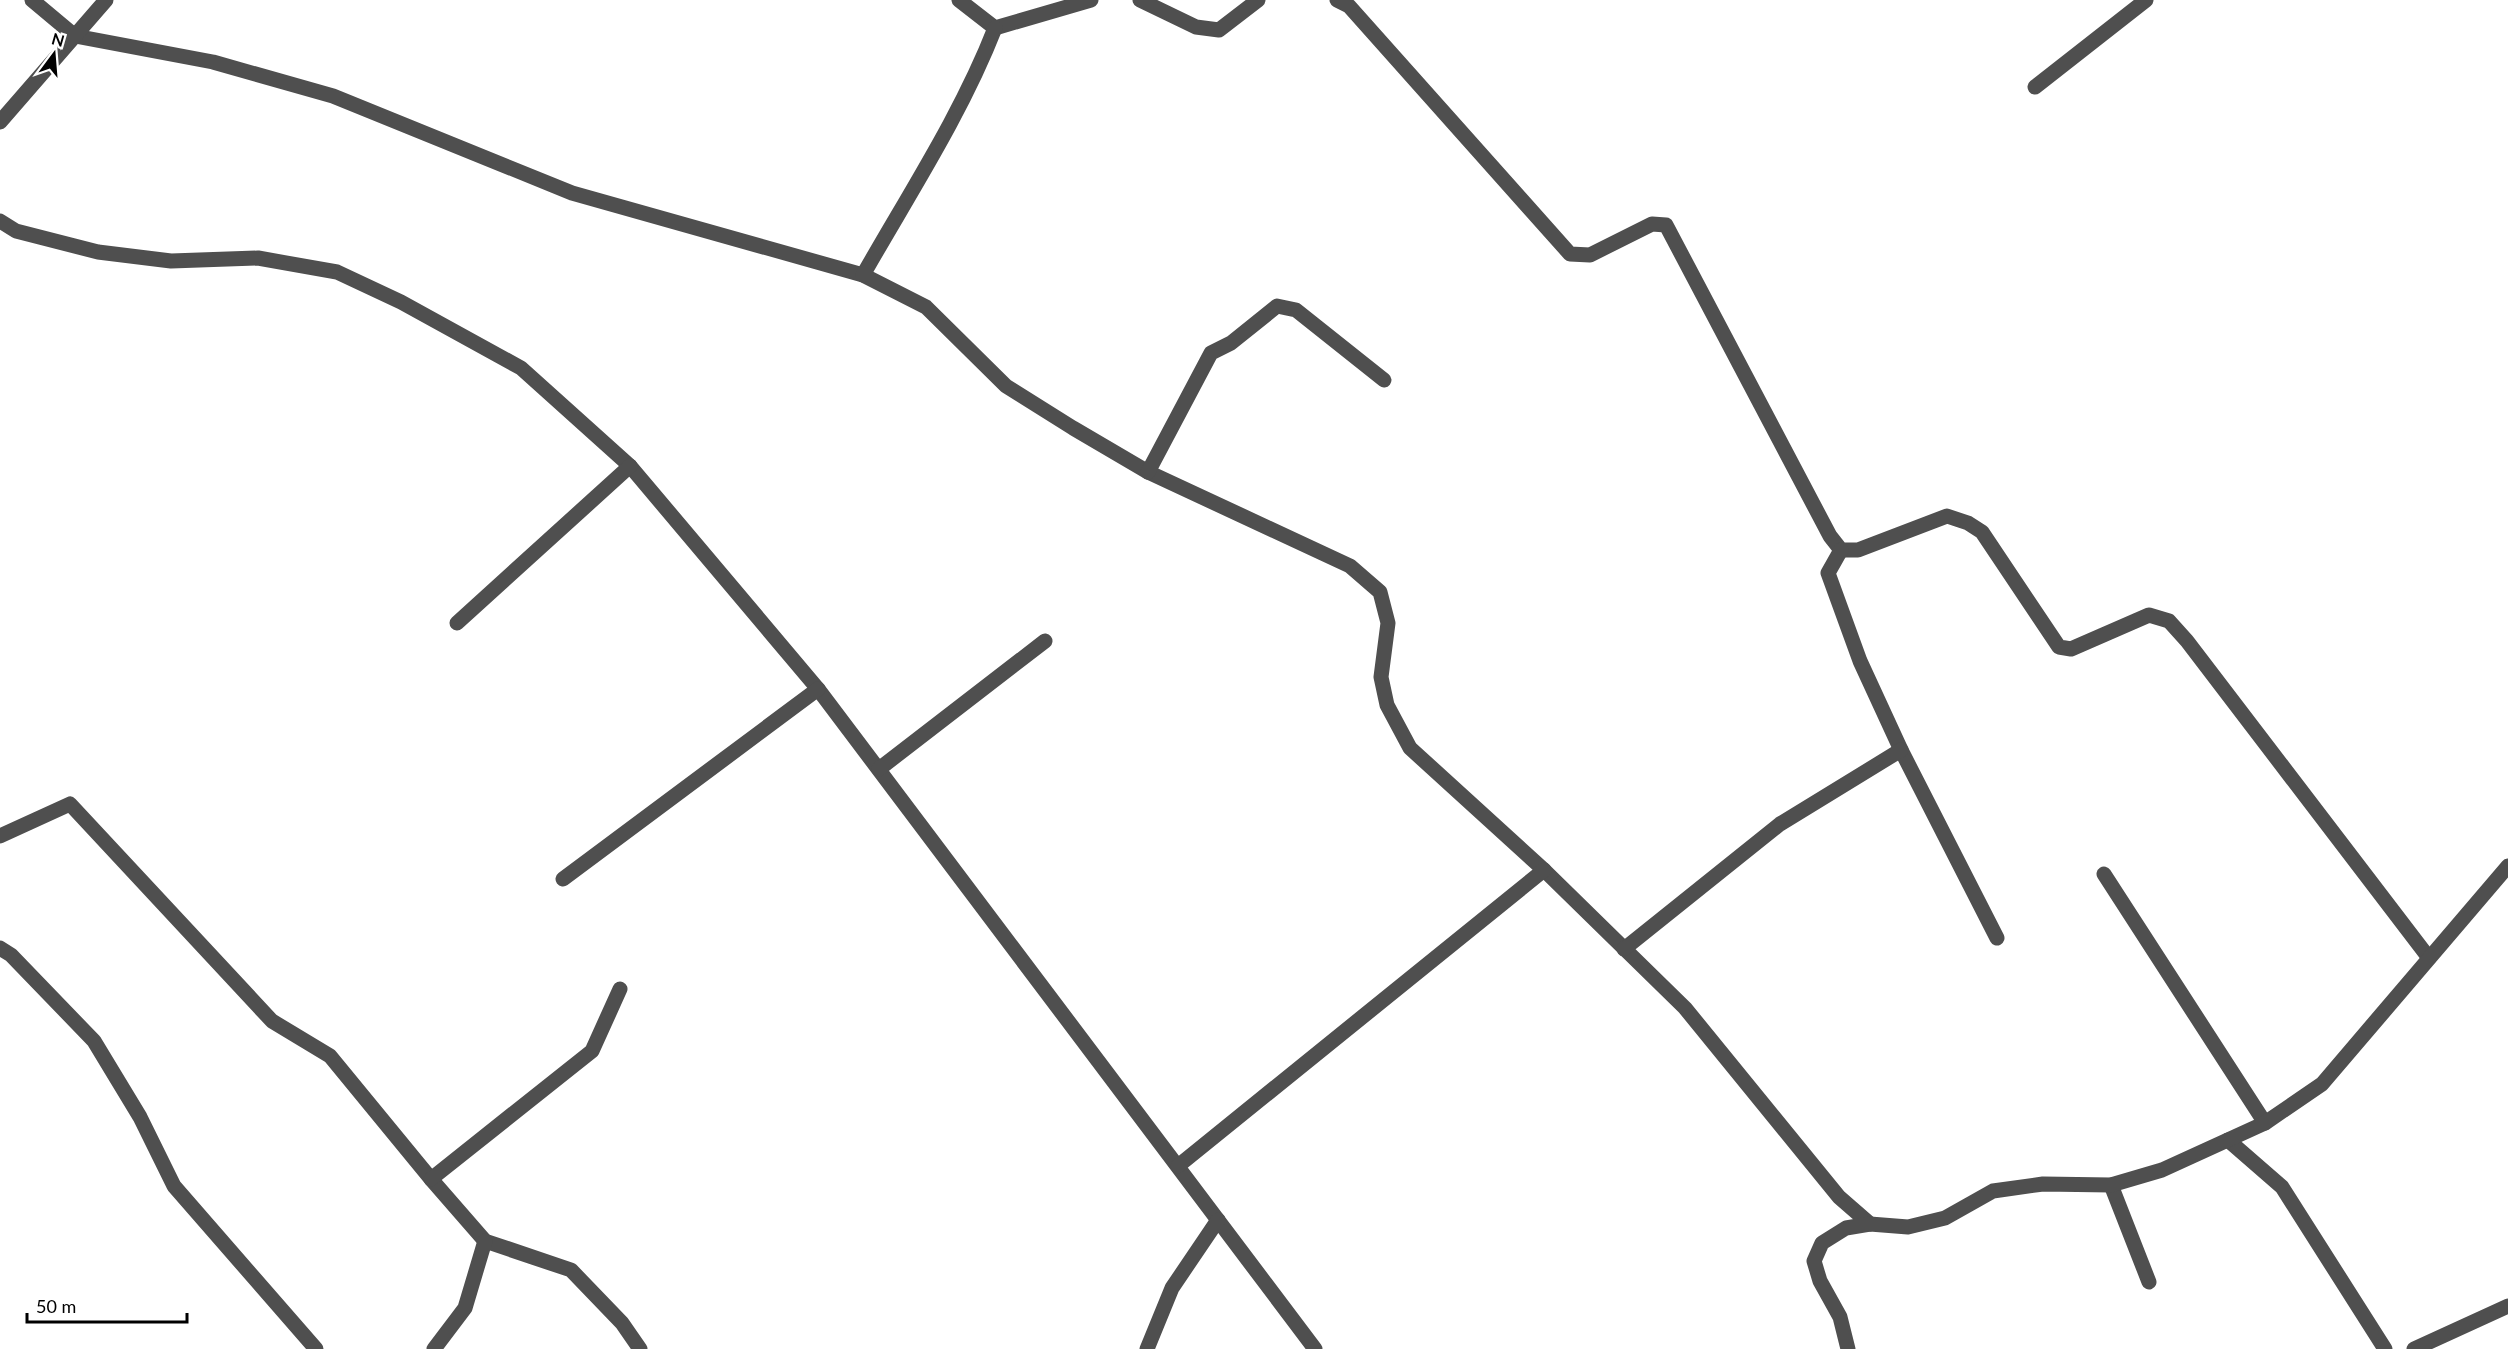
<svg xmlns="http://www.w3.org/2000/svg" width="2508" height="1349" font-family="Lato,sans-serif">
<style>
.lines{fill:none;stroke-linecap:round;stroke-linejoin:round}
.minor{stroke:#4f4f4f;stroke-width:15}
</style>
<rect width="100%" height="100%" fill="#fff"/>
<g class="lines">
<g class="minor">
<path d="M 32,0 L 75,36 L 213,62 L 333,96 L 572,193 L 863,275 L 926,307 L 1006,386 L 1073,428 L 1148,472 L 1350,566 L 1380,592 L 1388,623 L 1381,677 L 1387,705 L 1410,748 L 1544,870 L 1685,1008 L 1839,1197 L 1870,1224"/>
<path d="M 959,0 L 995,28 L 1091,0"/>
<path d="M 1140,0 L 1196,27 L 1219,30 L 1258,0"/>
<path d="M 1337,0 L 1349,6 L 1570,254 L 1590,255 L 1652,224 L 1666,225 L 1830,536 L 1841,550 L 1858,550 L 1947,516 L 1968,523 L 1982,532 L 2059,647 L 2071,649 L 2149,615 L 2169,621 L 2187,641 L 2429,958"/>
<path d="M 2035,87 L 2146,0"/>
<path d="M 0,122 L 106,0"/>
<path d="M 0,221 L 16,231 L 98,252 L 171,261 L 258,258 L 337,272 L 401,302 L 521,368 L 630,466 L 818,689 L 1315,1349"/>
<path d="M 863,275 C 909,194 961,115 995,28"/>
<path d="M 1148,472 L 1211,353 L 1231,343 L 1277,306 L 1296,310 L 1384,380"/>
<path d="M 1841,550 L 1828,573 L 1860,661 L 1901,750 L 1997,938"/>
<path d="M 457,623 L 630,466"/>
<path d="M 879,769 L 1045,641"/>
<path d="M 0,836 L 70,804 L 272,1021 L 330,1056 L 431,1179 L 485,1241 L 571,1270 L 622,1323 L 640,1349"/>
<path d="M 2104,874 L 2265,1123"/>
<path d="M 563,879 L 818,689"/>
<path d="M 0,948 L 11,955 L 94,1041 L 140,1117 L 174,1186 L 316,1349"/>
<path d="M 1624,949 L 1780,824 L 1901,750"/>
<path d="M 2228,1140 L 2282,1187 L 2385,1349"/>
<path d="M 1178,1166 L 1544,870"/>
<path d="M 431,1179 L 592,1051 L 620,989"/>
<path d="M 2111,1185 L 2149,1282"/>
<path d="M 434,1349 L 465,1308 L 485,1241"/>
<path d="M 1147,1349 L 1172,1288 L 1218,1220"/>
<path d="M 1848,1349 L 1840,1317 L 1820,1281 L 1814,1261 L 1822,1243 L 1846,1228 L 1870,1224 L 1908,1227 L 1945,1218 L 1993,1191 L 2043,1184 L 2111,1185 L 2162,1170 L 2265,1123 L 2322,1084 L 2508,866"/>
<path d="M 2414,1349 L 2508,1306"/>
</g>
</g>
<g transform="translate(54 54) rotate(16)" stroke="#ffffff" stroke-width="4.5" paint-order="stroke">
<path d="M0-4.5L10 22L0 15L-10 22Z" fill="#000000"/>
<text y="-9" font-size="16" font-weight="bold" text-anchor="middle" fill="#000000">N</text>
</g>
<path d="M27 1313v9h160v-9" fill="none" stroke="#000000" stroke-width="3"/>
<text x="36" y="1313" font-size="18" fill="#000000" stroke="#ffffff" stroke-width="4.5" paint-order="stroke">50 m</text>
</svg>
